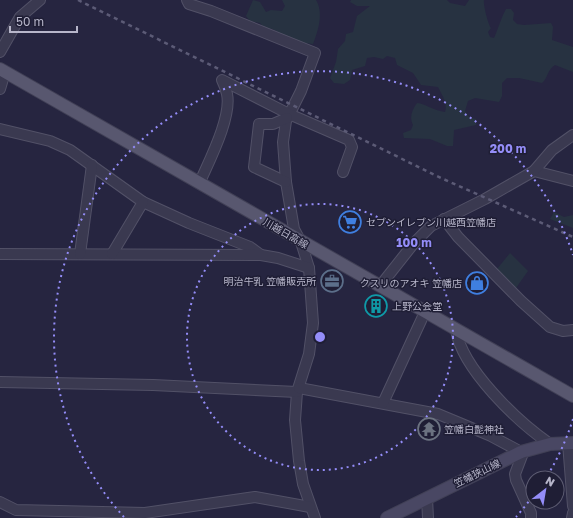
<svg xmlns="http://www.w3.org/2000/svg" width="573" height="518" font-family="'Golos Text','Noto Sans JP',sans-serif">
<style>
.green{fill:#273241}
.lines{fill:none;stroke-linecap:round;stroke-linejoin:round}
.minor-casing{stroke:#525167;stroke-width:12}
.secondary-casing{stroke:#414056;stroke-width:14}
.primary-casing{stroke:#414056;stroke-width:14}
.minor{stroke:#3a3950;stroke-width:10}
.secondary{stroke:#494763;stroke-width:12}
.primary{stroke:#58576f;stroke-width:12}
.rail{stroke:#5c5b76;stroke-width:2.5;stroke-dasharray:4 4;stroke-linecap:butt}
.ring{fill:none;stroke:#948df8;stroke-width:2;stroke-dasharray:2 4}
.labels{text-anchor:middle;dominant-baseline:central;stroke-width:3;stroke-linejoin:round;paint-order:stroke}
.poi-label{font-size:10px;fill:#b7b6ca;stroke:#1f1e35;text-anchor:start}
.street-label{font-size:10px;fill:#b7b6ca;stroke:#1f1e35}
.centre{fill:#948df8;stroke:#1f1e35;stroke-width:2}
.ring-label{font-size:12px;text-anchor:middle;font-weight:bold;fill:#948df8;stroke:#1f1e35;stroke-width:3;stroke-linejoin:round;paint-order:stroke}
</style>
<rect width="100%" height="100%" fill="#262540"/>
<g class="green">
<path d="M 253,0 L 260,2 L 266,12 L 271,10 L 282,11 L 285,6 L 282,0 L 316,0 C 324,13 318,31 313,44 L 298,42 L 272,29 L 264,28 L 260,23 L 250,21 L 246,16 Z"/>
<path d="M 351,0 L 447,0 L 450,3 L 465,6 L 469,0 L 484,0 C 483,4 488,24 491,28 L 488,32 L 490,37 L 494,38 C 499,27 501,18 506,9 L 511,9 L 514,13 L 513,20 L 517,24 L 524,25 L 551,23 L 553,27 L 552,40 L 573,47 L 573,72 L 555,65 C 547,70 548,78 542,83 L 519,78 L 507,78 L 502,83 L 502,96 L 499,102 L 475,98 L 468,101 L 465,111 L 469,117 L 476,119 L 476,125 L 454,130 L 453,146 L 447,146 L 430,139 L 404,138 L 403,133 L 411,130 L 413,125 C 409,117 412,110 417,103 C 423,103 435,111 445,112 C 448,104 442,95 438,87 L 421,85 L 413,73 L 397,65 L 395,58 L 387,56 L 383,59 L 374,57 L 367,58 L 365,66 L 352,70 L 350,80 L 344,84 L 334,83 L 330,78 L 336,62 L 338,49 L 345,41 L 346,34 L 353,32 L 357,16 L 370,6 L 357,6 L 350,2 Z"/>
<path d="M 554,212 L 564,217 L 573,215 L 573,228 L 550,219 Z"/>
<path d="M 510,253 L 528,271 L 516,288 L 497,269 Z"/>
</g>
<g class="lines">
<g class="minor-casing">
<g id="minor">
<path d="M 187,0 L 189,4 L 211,11 L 315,53 L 301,91 L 286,121 L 283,142 L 286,182 L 294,229 L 301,242 L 309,268 L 313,323 L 309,354 L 297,392 L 295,420 L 299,461 L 303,484 L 315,518"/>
<path d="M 0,52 L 20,17 L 40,0"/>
<path d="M 0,89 L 5,72"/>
<path d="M 0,129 L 50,141 L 70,150 L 143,202 L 189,223 L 250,247 L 261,255"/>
<path d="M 534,171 L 573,181"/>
<path d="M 200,182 C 209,161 232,117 227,94 C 226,89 224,84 222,80 L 289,114 L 349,140 L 352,147 L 343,172"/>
<path d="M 286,182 L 254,167 L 259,124 L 273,124 L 287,118"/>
<path d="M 444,219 L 458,237 L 521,301 L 550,327 L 563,331 L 573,330"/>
<path d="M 0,254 L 261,255 L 278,258 L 309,268"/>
<path d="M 80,254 L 92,165"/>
<path d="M 112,254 L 143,202"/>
<path d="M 380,286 L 414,243 L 431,226 L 485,199 L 534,171 L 552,150 L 573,135"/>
<path d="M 456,330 C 462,369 518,422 550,444"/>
<path d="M 0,382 L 153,385 L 297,392"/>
<path d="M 299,388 L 438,414 L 491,436 L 523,453 L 515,474 L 516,480 L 531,513 L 531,518"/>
<path d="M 383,403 L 425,312"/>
<path d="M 568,443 L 573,506"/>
<path d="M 427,498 L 428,518"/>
<path d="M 0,502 L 16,510 L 145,513 L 255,497 L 310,507"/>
<path d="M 572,518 L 573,513"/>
</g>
</g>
<g class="secondary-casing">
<path id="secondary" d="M 387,518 L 521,452 L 550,444 L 573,443"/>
</g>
<g class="primary-casing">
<path id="primary" d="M 0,69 L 573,396"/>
</g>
<use href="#minor" class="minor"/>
<use href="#secondary" class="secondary"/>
<use href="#primary" class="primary"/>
<path class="rail" d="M 78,0 L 441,178 L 573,237"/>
</g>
<g class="ring">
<circle cx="320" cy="337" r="133"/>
<path d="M573 419A266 266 0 0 1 546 478M532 497A266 266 0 0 1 516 517M124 517A266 266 0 1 1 573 255"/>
</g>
<defs>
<g id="supermarket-ring" transform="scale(1.15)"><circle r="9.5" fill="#1f1e35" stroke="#3f7fe0" stroke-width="1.5"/><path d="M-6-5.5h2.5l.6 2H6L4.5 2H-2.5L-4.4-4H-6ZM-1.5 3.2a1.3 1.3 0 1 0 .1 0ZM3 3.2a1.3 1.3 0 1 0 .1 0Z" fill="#3f7fe0"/></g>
<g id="office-ring" transform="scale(1.15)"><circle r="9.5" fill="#1f1e35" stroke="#5c6f8a" stroke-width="1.5"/><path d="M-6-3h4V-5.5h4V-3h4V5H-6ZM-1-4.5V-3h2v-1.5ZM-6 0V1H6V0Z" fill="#5c6f8a"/></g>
<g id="shop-ring" transform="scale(1.15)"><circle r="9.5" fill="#1f1e35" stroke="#3f7fe0" stroke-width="1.5"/><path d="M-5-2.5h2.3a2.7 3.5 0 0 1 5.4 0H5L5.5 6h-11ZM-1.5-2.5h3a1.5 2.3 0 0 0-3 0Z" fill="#3f7fe0"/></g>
<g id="building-ring" transform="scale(1.15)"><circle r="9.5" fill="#1f1e35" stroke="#0f9aa8" stroke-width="1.5"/><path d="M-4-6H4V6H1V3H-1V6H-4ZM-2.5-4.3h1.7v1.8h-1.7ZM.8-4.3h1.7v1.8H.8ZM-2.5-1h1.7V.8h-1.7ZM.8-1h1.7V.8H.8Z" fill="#0f9aa8"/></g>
<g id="temple-ring" transform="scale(1.15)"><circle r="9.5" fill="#1f1e35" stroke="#6b7280" stroke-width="1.5"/><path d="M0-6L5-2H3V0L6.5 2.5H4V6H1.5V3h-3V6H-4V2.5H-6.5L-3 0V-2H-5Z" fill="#6b7280"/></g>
</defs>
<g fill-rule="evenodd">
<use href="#supermarket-ring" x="350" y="222"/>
<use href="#office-ring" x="332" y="281"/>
<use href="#shop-ring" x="477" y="283"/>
<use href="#building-ring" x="376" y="306"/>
<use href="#temple-ring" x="429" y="429"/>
</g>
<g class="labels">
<g class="poi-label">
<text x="366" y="222">セブンイレブン川越西笠幡店</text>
<text x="316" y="281" text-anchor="end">明治牛乳 笠幡販売所</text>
<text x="462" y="283" text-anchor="end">クスリのアオキ 笠幡店</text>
<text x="392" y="306">上野公会堂</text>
<text x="444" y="429">笠幡白髭神社</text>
</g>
<g class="street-label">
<text transform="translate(286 233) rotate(30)">川越日高線</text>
<text transform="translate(477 473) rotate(-26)">笠幡狭山線</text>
</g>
</g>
<circle cx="320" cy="337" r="6" class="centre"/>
<g class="ring-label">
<text x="508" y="153">200 m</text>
<text x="414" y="247">100 m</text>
</g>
<g transform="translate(545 490) rotate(31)"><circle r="19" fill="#1f1e35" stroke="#5c5b71"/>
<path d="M0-3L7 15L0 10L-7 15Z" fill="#948df8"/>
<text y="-6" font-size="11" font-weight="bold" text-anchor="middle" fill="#b7b6ca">N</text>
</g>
<path d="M10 26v6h67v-6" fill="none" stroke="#b7b6ca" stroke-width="2"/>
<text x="16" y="26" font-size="12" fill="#b7b6ca" stroke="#1f1e35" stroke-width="3" paint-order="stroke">50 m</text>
</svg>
